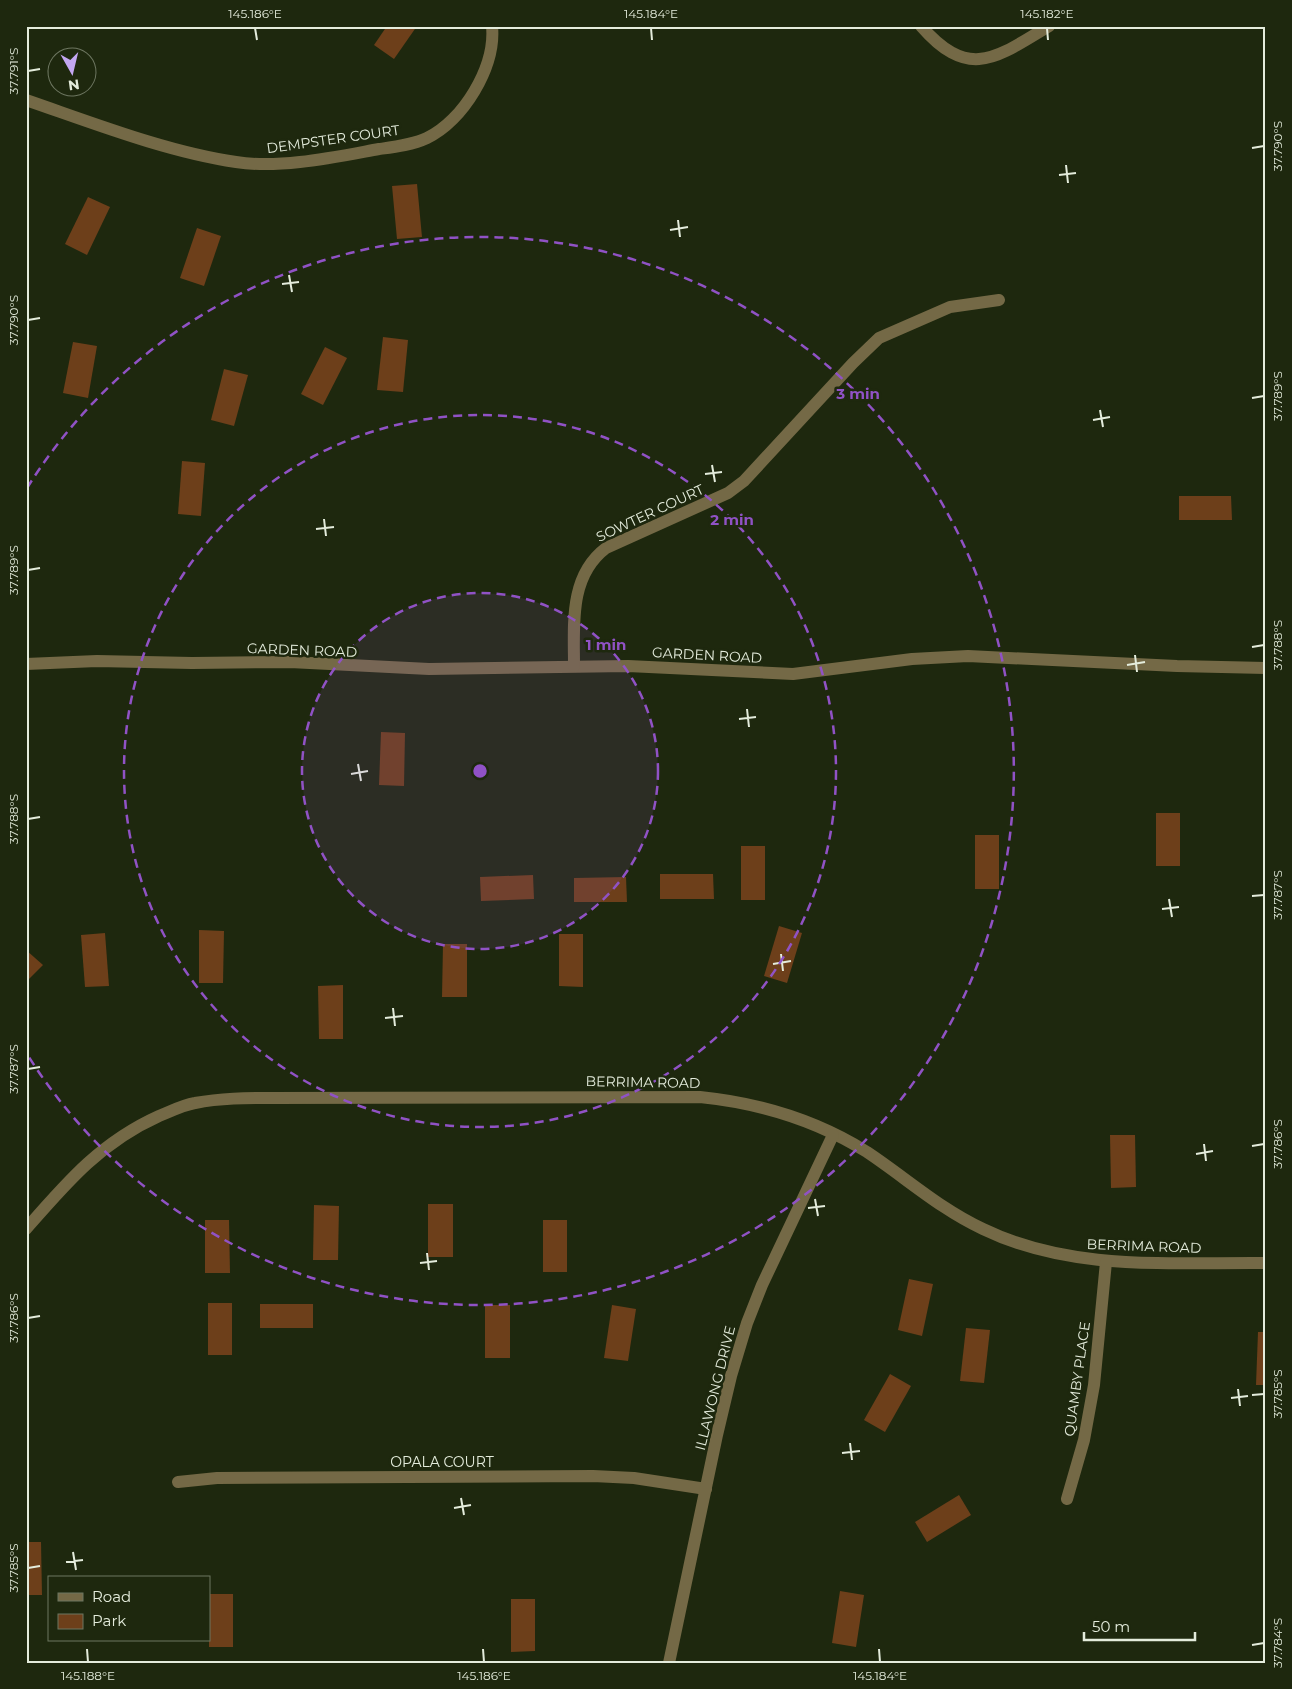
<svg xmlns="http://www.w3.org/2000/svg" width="1292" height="1689" font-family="Montserrat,sans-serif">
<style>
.green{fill:#6d3f1a}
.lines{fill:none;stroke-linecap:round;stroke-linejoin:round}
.minor{stroke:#746946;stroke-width:12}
.ticks{fill:none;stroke:#e4ecdc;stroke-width:2}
.ring{fill:none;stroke:#9052c5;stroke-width:2.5;stroke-dasharray:9 6}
.labels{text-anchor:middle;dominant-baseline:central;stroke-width:5;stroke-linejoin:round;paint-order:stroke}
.street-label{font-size:14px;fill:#e4ecdc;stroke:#1e280e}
.centre{fill:#9052c5;stroke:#1e280e;stroke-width:2.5}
.ring-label{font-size:15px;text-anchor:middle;font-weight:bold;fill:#9052c5;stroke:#1e280e;stroke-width:5;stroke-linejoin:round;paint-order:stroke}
.neatline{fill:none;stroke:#e4ecdc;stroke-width:2}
.ticks-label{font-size:12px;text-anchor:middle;fill:#e4ecdc}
</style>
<rect width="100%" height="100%" fill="#1e280e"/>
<g class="green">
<path d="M 387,26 L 417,26 L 394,59 L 374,45 Z"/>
<path d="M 417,184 L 422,237 L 397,239 L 392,186 Z"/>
<path d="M 88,197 L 110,207 L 87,255 L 65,244 Z"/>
<path d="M 197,228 L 221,236 L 204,286 L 180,278 Z"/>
<path d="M 383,337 L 408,340 L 403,392 L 377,390 Z"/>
<path d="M 73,342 L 97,346 L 88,398 L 63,393 Z"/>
<path d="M 325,347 L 347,358 L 323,405 L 301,394 Z"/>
<path d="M 224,369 L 248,375 L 234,426 L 211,420 Z"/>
<path d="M 182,461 L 205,463 L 201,516 L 178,514 Z"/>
<path d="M 1179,496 L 1231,496 L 1232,520 L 1179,520 Z"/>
<path d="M 381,732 L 405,733 L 404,786 L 379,785 Z"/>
<rect x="1156" y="813" width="24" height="53"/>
<rect x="975" y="835" width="24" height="54"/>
<rect x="741" y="846" width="24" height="54"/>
<path d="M 660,874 L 713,874 L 714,899 L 660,899 Z"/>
<path d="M 533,875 L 534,899 L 481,901 L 480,877 Z"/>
<path d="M 626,877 L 627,902 L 574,902 L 574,878 Z"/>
<path d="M 779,926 L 802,933 L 787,983 L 764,976 Z"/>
<path d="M 199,930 L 224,931 L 223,983 L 199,983 Z"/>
<path d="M 105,933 L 109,986 L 85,987 L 81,935 Z"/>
<path d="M 559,934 L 583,934 L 583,987 L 559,986 Z"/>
<path d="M 443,944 L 467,944 L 467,997 L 442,997 Z"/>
<path d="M 26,950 L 43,965 L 26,982 Z"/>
<path d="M 343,985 L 343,1039 L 319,1039 L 318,986 Z"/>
<path d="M 1110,1135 L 1135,1135 L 1136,1187 L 1111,1188 Z"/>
<rect x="428" y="1204" width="25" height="53"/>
<path d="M 314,1205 L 339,1206 L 338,1260 L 313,1260 Z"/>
<path d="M 205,1220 L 229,1220 L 230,1273 L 205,1273 Z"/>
<rect x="543" y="1220" width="24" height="52"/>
<path d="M 909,1279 L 933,1284 L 922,1336 L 898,1330 Z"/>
<rect x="208" y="1303" width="24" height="52"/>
<rect x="260" y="1304" width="53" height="24"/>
<rect x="485" y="1305" width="25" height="53"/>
<path d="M 612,1305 L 636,1309 L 628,1361 L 604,1358 Z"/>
<path d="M 966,1328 L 990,1330 L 984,1383 L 960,1381 Z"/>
<path d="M 1258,1332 L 1266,1332 L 1266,1385 L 1256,1385 Z"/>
<path d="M 890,1374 L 911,1386 L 885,1432 L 864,1420 Z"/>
<path d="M 959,1495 L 971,1515 L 927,1542 L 915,1522 Z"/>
<path d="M 26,1542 L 41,1542 L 42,1595 L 26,1595 Z"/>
<path d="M 840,1591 L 864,1595 L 856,1647 L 832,1643 Z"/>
<rect x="209" y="1594" width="24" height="53"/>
<path d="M 511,1599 L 535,1599 L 535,1651 L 511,1652 Z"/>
</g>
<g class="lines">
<g class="minor">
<path d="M 921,26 C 969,81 996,58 1049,26"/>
<path d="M 26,100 C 93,123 167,152 236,162 C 280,169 335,157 379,149 C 394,147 412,145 427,138 C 463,121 496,67 492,26"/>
<path d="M 26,664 L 97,661 L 192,663 L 290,662 L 429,669 L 628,666 L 793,674 L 912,659 L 968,656 L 1177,666 L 1266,668"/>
<path d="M 574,666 C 574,624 569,576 606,548 L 728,493 L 744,481 L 853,363 L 879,338 L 950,307 L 999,300"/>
<path d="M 26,1229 C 67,1182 101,1142 159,1116 C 171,1111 183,1105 195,1103 C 221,1098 246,1098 272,1098 L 700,1097 C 759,1103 816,1120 867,1152 C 906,1178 940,1209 983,1229 C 1072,1272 1171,1262 1266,1263"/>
<path d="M 178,1482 L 217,1478 L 593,1476 L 634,1478 L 706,1489"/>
<path d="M 1067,1499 L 1084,1440 L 1094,1385 L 1106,1262"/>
<path d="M 669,1663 L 717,1435 L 731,1376 L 747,1323 L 762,1285 L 833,1135"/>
</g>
</g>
<path class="ticks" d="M 255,28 L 257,40M 651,28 L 652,40M 1047,28 L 1048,40M 28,71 L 40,69M 1252,148 L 1264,146M 1066,165 L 1068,183M 1059,175 L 1076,173M 678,220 L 680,237M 670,230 L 688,227M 289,275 L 292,292M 282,284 L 299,282M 28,320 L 40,318M 1252,398 L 1264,396M 1100,410 L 1103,427M 1093,420 L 1110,417M 712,465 L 715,482M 705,474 L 722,472M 324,519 L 326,536M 316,529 L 334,527M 28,570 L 40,568M 1252,647 L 1264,645M 1135,655 L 1137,672M 1127,665 L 1145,662M 747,709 L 749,727M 739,719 L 756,717M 358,764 L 361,781M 351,774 L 368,771M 28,819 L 40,817M 1252,896 L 1264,895M 1169,899 L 1172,917M 1162,909 L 1179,907M 781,954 L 783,971M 773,964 L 791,961M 393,1008 L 395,1026M 385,1018 L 403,1016M 28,1069 L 40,1067M 1204,1144 L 1206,1161M 1252,1146 L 1264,1144M 1196,1154 L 1213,1151M 815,1199 L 818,1216M 808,1208 L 825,1206M 427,1253 L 429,1270M 420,1263 L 437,1261M 28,1318 L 40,1316M 1238,1389 L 1240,1406M 1252,1395 L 1264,1394M 1231,1398 L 1248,1396M 850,1443 L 852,1460M 842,1453 L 860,1451M 461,1498 L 464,1515M 454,1508 L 471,1505M 73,1552 L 76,1570M 66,1562 L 83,1560M 28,1568 L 40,1566M 1252,1645 L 1264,1643M 87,1649 L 88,1662M 483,1649 L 484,1662M 879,1649 L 880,1662"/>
<circle cx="480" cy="771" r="178" fill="#9052c5" fill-opacity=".12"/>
<g class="ring">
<circle cx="480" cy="771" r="178"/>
<circle cx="480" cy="771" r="356"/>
<path d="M27 488A534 534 0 1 1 27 1054"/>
</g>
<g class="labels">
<g class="street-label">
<text transform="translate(333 139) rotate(-8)">DEMPSTER COURT</text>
<text transform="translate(650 513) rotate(-25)">SOWTER COURT</text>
<text transform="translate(302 650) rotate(2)">GARDEN ROAD</text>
<text transform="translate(707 655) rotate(3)">GARDEN ROAD</text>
<text transform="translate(643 1082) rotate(1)">BERRIMA ROAD</text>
<text transform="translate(1144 1246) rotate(2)">BERRIMA ROAD</text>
<text transform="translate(1077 1379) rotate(-82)">QUAMBY PLACE</text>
<text transform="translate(715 1388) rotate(-76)">ILLAWONG DRIVE</text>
<text x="442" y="1462">OPALA COURT</text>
</g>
</g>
<circle cx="480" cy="771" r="8" class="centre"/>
<g class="ring-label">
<text x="858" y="399">3 min</text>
<text x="732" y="525">2 min</text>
<text x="606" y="650">1 min</text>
</g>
<rect width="1292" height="1689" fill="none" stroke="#1e280e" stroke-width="55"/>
<rect x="48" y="1576" width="162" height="65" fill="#1e280e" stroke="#6d7660"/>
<rect x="58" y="1593" width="25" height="8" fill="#746946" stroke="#6d7660"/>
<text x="92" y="1602" font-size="15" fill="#e4ecdc">Road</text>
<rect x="58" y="1614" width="25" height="15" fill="#6d3f1a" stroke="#6d7660"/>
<text x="92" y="1626" font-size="15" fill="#e4ecdc">Park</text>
<g transform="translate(72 72) rotate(172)"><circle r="24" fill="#1e280e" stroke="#6d7660"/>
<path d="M0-4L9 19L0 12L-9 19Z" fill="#c3a7f2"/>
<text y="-8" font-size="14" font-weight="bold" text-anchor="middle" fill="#e4ecdc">N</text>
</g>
<path d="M1084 1632v8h111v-8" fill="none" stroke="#e4ecdc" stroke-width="2.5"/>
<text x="1092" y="1632" font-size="15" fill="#e4ecdc" stroke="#1e280e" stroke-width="4" paint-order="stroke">50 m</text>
<rect x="28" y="28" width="1236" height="1634" class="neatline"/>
<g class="ticks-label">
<text x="255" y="18">145.186°E</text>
<text x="651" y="18">145.184°E</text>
<text x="1047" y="18">145.182°E</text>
<text transform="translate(14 71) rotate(-90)" y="4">37.791°S</text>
<text transform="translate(1278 146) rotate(-90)" y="4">37.790°S</text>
<text transform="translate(14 320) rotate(-90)" y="4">37.790°S</text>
<text transform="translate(1278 396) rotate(-90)" y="4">37.789°S</text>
<text transform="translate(14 570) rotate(-90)" y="4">37.789°S</text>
<text transform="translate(1278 645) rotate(-90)" y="4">37.788°S</text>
<text transform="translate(14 819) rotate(-90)" y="4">37.788°S</text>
<text transform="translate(1278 895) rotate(-90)" y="4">37.787°S</text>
<text transform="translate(14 1069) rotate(-90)" y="4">37.787°S</text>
<text transform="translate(1278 1144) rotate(-90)" y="4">37.786°S</text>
<text transform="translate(14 1318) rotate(-90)" y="4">37.786°S</text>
<text transform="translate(1278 1394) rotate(-90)" y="4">37.785°S</text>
<text transform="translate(14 1568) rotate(-90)" y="4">37.785°S</text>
<text transform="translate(1278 1643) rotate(-90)" y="4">37.784°S</text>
<text x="88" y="1680">145.188°E</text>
<text x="484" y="1680">145.186°E</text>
<text x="880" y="1680">145.184°E</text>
</g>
</svg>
